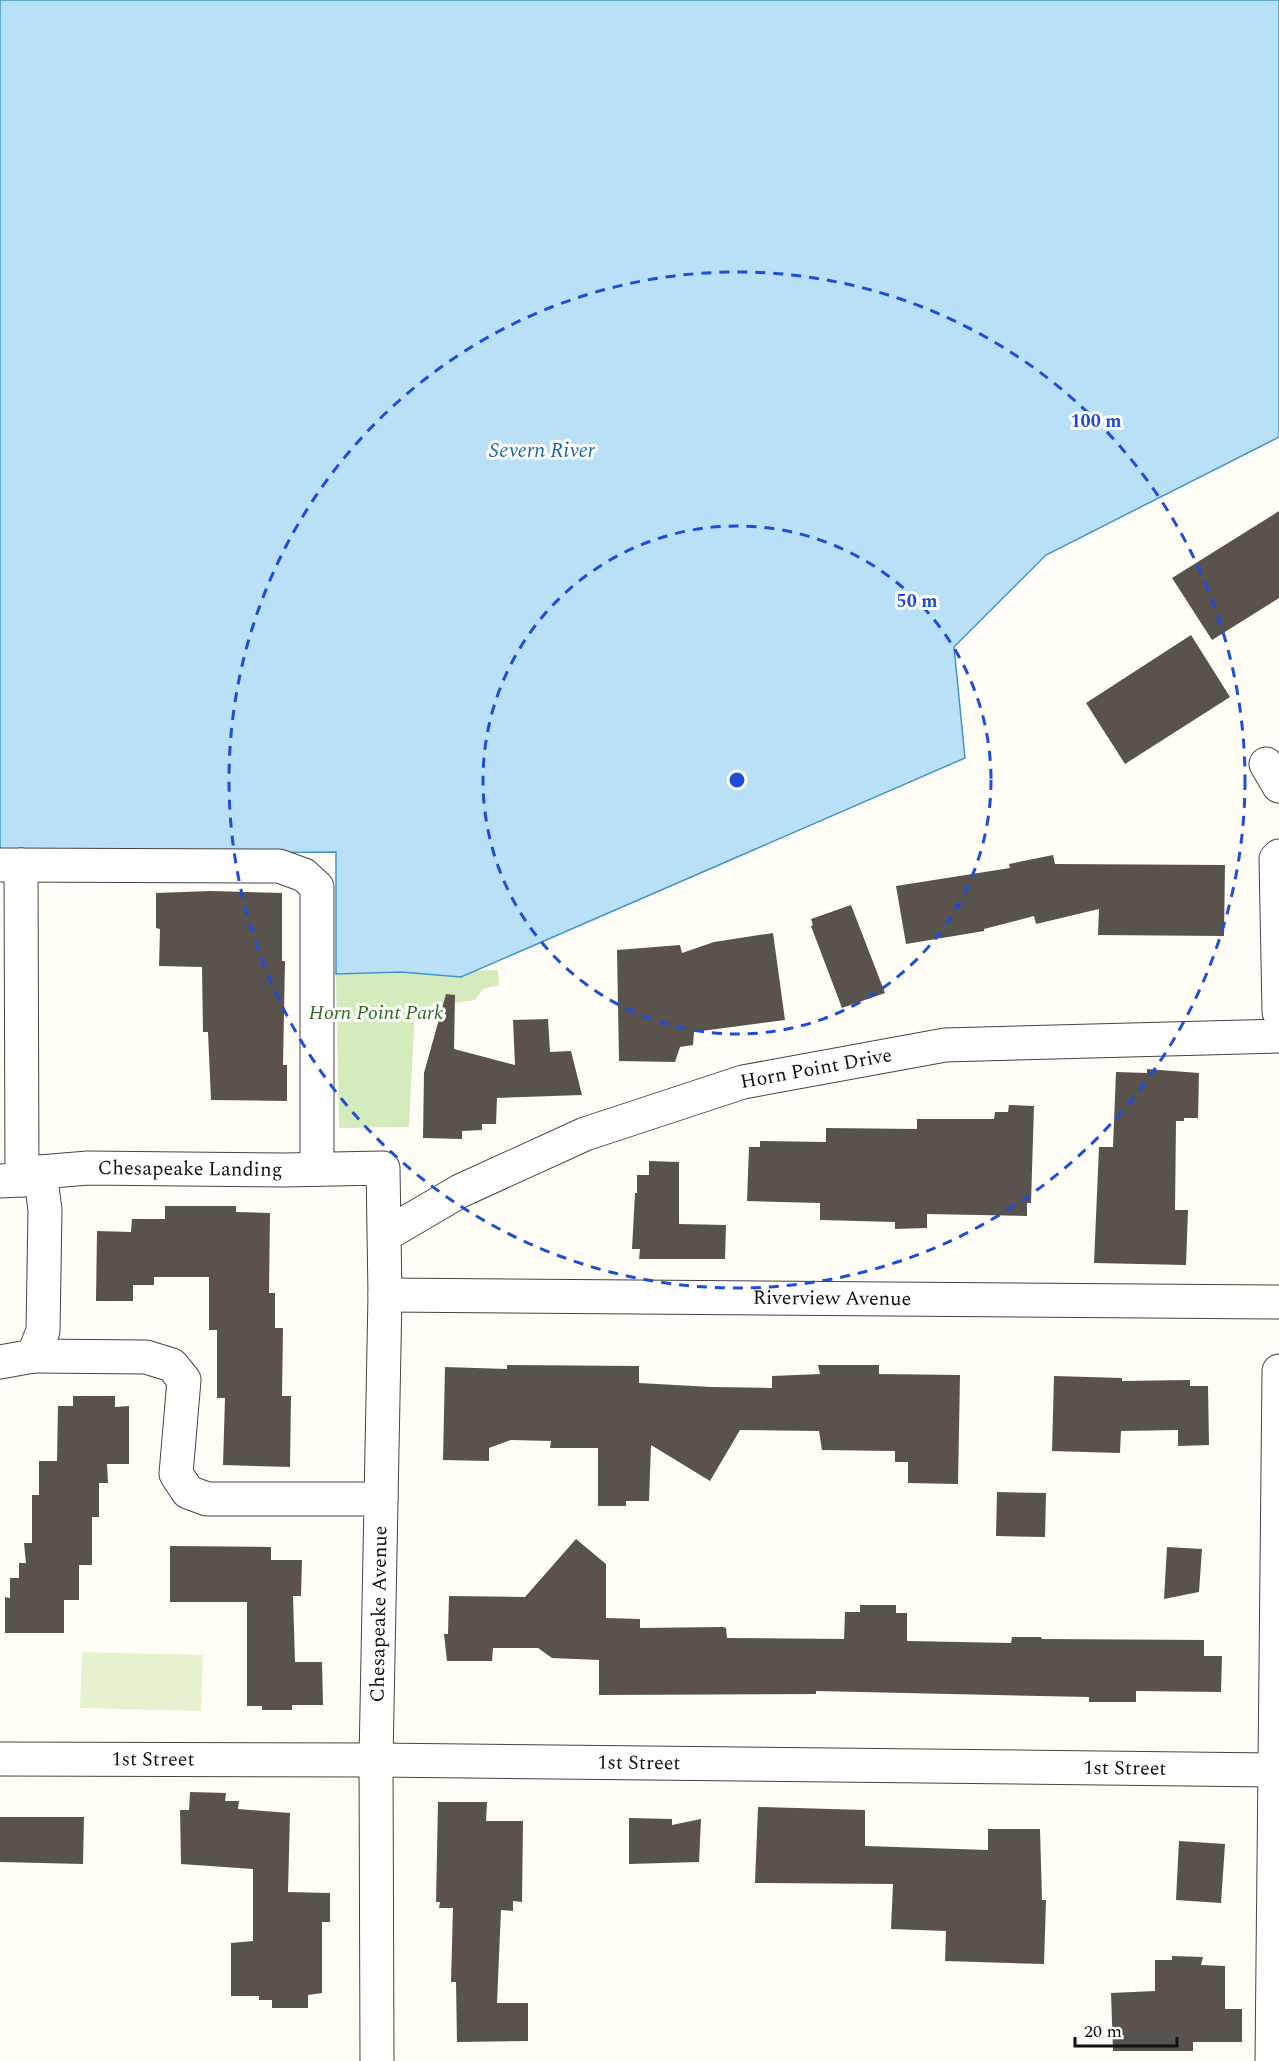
<svg xmlns="http://www.w3.org/2000/svg" width="1279" height="2061" font-family="Spectral,serif">
<style>
.green{fill:#d5ebbd}
.pitch{fill:#e6f2cf}
.water{fill:#b9e0f7;stroke:#3f96cf;stroke-width:1.5}
.building{fill:#5a524d}
.lines{fill:none;stroke-linecap:round;stroke-linejoin:round}
.minor-casing{stroke:#444;stroke-width:35}
.minor{stroke:#fff;stroke-width:33}
.ring{fill:none;stroke:#1d4ed8;stroke-width:3;stroke-dasharray:10 8}
.labels{text-anchor:middle;dominant-baseline:central;stroke-width:6;stroke-linejoin:round;paint-order:stroke}
.park-label{font-size:20px;font-style:italic;fill:#2f6b1f;stroke:#fff}
.street-label{font-size:20px;fill:#111;stroke:#fff}
.water-label{font-size:21px;font-style:italic;fill:#1768a6;stroke:#fff}
.centre{fill:#1d4ed8;stroke:#fff;stroke-width:3}
.ring-label{font-size:18px;text-anchor:middle;font-weight:bold;fill:#1d4ed8;stroke:#fff;stroke-width:6;stroke-linejoin:round;paint-order:stroke}
</style>
<rect width="100%" height="100%" fill="#fffdf5"/>
<path class="green" d="M 498,970 L 499,985 L 483,989 L 475,1000 L 415,1008 L 409,1127 L 339,1128 L 336,974 Z"/>
<path class="pitch" d="M 82,1652 L 203,1655 L 201,1711 L 80,1708 Z"/>
<path class="water" d="M 0,0 L 1279,0 L 1279,437 L 1046,555 L 954,647 L 965,758 L 461,977 L 401,972 L 336,974 L 336,852 L 0,855 Z"/>
<g class="building">
<path d="M 1279,511 L 1279,598 L 1212,640 L 1172,578 Z"/>
<path d="M 1191,635 L 1230,697 L 1125,764 L 1086,703 Z"/>
<path d="M 1053,855 L 1055,864 L 1225,865 L 1224,936 L 1098,935 L 1099,909 L 1036,924 L 1034,916 L 984,929 L 984,931 L 906,944 L 896,886 L 1010,868 L 1009,864 Z"/>
<path d="M 210,891 L 282,893 L 282,961 L 285,961 L 283,1065 L 287,1065 L 287,1101 L 211,1100 L 208,1032 L 203,1032 L 202,967 L 159,966 L 160,929 L 156,928 L 156,893 Z"/>
<path d="M 851,905 L 885,993 L 842,1008 L 811,926 L 813,925 L 811,919 Z"/>
<path d="M 773,933 L 785,1020 L 694,1032 L 693,1045 L 680,1047 L 675,1062 L 619,1061 L 617,950 L 680,945 L 682,953 L 714,942 Z"/>
<path d="M 446,994 L 455,995 L 454,1049 L 515,1065 L 513,1020 L 548,1019 L 550,1052 L 571,1051 L 582,1095 L 497,1098 L 496,1124 L 482,1124 L 482,1130 L 462,1131 L 462,1139 L 423,1138 L 424,1073 Z"/>
<path d="M 1147,1069 L 1199,1073 L 1198,1118 L 1184,1118 L 1184,1121 L 1176,1121 L 1175,1210 L 1188,1210 L 1186,1265 L 1094,1263 L 1099,1147 L 1113,1147 L 1116,1072 L 1147,1073 Z"/>
<path d="M 1009,1105 L 1034,1106 L 1031,1203 L 1027,1203 L 1027,1216 L 927,1214 L 927,1228 L 895,1229 L 895,1222 L 820,1220 L 820,1203 L 747,1201 L 749,1147 L 760,1147 L 760,1141 L 826,1142 L 826,1128 L 917,1129 L 917,1119 L 994,1119 L 995,1112 L 1008,1112 Z"/>
<path d="M 649,1161 L 679,1162 L 679,1224 L 726,1225 L 725,1259 L 639,1259 L 640,1249 L 632,1249 L 635,1193 L 637,1193 L 637,1175 L 649,1175 Z"/>
<path d="M 165,1206 L 236,1206 L 236,1212 L 270,1213 L 269,1293 L 275,1293 L 275,1328 L 283,1328 L 282,1396 L 291,1396 L 290,1467 L 223,1465 L 225,1398 L 217,1398 L 217,1330 L 209,1330 L 209,1277 L 154,1277 L 154,1285 L 133,1285 L 133,1301 L 96,1301 L 97,1231 L 131,1232 L 132,1219 L 165,1219 Z"/>
<path d="M 507,1365 L 639,1366 L 639,1383 L 711,1387 L 772,1388 L 772,1376 L 820,1374 L 818,1365 L 879,1365 L 879,1374 L 960,1375 L 958,1484 L 908,1483 L 908,1462 L 895,1462 L 895,1451 L 822,1450 L 819,1431 L 740,1430 L 710,1481 L 651,1445 L 649,1501 L 626,1501 L 626,1506 L 598,1506 L 598,1448 L 550,1448 L 551,1441 L 511,1440 L 489,1448 L 489,1461 L 443,1460 L 445,1367 L 507,1369 Z"/>
<path d="M 1054,1376 L 1122,1378 L 1122,1381 L 1190,1380 L 1190,1386 L 1208,1386 L 1209,1445 L 1178,1446 L 1178,1430 L 1121,1431 L 1120,1453 L 1052,1451 Z"/>
<path d="M 73,1396 L 115,1396 L 115,1407 L 129,1406 L 129,1464 L 107,1464 L 108,1483 L 99,1483 L 99,1517 L 92,1517 L 92,1565 L 79,1565 L 79,1600 L 64,1600 L 64,1633 L 5,1633 L 5,1597 L 10,1598 L 10,1578 L 19,1578 L 19,1563 L 26,1563 L 24,1543 L 32,1543 L 32,1495 L 39,1495 L 39,1461 L 57,1461 L 58,1406 L 73,1406 Z"/>
<path d="M 997,1492 L 1046,1493 L 1045,1537 L 996,1536 Z"/>
<path d="M 576,1539 L 606,1564 L 606,1618 L 640,1619 L 640,1628 L 723,1627 L 726,1628 L 727,1638 L 844,1639 L 845,1612 L 860,1612 L 860,1605 L 896,1605 L 896,1613 L 907,1613 L 907,1641 L 1011,1643 L 1012,1637 L 1041,1637 L 1042,1639 L 1204,1640 L 1204,1656 L 1222,1656 L 1221,1692 L 1136,1691 L 1136,1702 L 1089,1702 L 1089,1697 L 816,1691 L 816,1694 L 599,1695 L 599,1660 L 552,1658 L 538,1648 L 493,1648 L 492,1661 L 447,1661 L 444,1634 L 448,1634 L 449,1596 L 525,1597 Z"/>
<path d="M 170,1546 L 271,1547 L 271,1560 L 302,1560 L 301,1596 L 293,1596 L 295,1662 L 322,1662 L 323,1705 L 292,1705 L 292,1710 L 262,1710 L 262,1706 L 247,1706 L 247,1602 L 170,1602 Z"/>
<path d="M 1167,1547 L 1202,1549 L 1199,1592 L 1164,1599 Z"/>
<path d="M 190,1792 L 226,1793 L 225,1801 L 239,1801 L 238,1809 L 290,1813 L 288,1892 L 330,1893 L 330,1922 L 322,1922 L 322,1993 L 308,1995 L 308,2008 L 272,2008 L 272,2000 L 259,2000 L 259,1996 L 231,1996 L 231,1943 L 253,1941 L 253,1869 L 181,1864 L 180,1810 L 189,1810 Z"/>
<path d="M 438,1802 L 487,1802 L 486,1821 L 523,1821 L 522,1902 L 513,1901 L 513,1911 L 501,1910 L 497,2003 L 528,2003 L 528,2041 L 457,2042 L 456,1982 L 451,1982 L 453,1908 L 439,1908 L 440,1902 L 436,1902 Z"/>
<path d="M 758,1807 L 865,1810 L 865,1846 L 988,1850 L 988,1829 L 1040,1829 L 1042,1900 L 1046,1900 L 1044,1964 L 945,1961 L 946,1931 L 891,1929 L 893,1884 L 755,1883 Z"/>
<path d="M 0,1817 L 84,1817 L 83,1864 L 0,1862 Z"/>
<path d="M 629,1818 L 672,1819 L 672,1825 L 701,1819 L 699,1862 L 629,1864 Z"/>
<path d="M 1179,1841 L 1225,1844 L 1221,1903 L 1176,1900 Z"/>
<path d="M 1172,1956 L 1203,1957 L 1201,1965 L 1225,1966 L 1225,2009 L 1242,2009 L 1242,2042 L 1193,2042 L 1193,2051 L 1113,2051 L 1111,1993 L 1155,1991 L 1155,1960 L 1172,1960 Z"/>
</g>
<g class="lines">
<g class="minor-casing">
<g id="minor">
<path d="M 1266,764 L 1279,786"/>
<path d="M 1279,856 L 1276,859 L 1279,1012"/>
<path d="M 0,865 L 279,866 L 304,875 L 317,887 L 317,1169"/>
<path d="M 21,865 L 22,1180"/>
<path id="s1" d="M 0,1181 L 22,1180 L 40,1172 L 88,1168 L 285,1170 L 383,1168 L 385,1295 L 376,1760 L 377,2061"/>
<path id="s2" d="M 385,1235 L 460,1191 L 585,1134 L 743,1082 L 945,1045 L 1279,1036"/>
<path id="s3" d="M 385,1295 L 1279,1302"/>
<path d="M 33,1356 L 146,1357 L 172,1365 L 184,1380 L 176,1474 L 188,1492 L 207,1499 L 381,1499"/>
<path d="M 0,1362 L 33,1356 L 43,1331 L 45,1210 L 40,1172"/>
<path id="s4" d="M 0,1759 L 376,1760 L 1279,1770"/>
<path d="M 1272,2061 L 1279,1371"/>
</g>
</g>
<use href="#minor" class="minor"/>
</g>
<g class="ring">
<circle cx="737" cy="780" r="254"/>
<circle cx="737" cy="780" r="508"/>
</g>
<g class="labels">
<g class="park-label">
<text x="376" y="1013">Horn Point Park</text>
</g>
<g class="street-label">
<text stroke="none"><textPath href="#s2" startOffset="465">Horn Point Drive</textPath></text>
<text stroke="none"><textPath href="#s1" startOffset="192">Chesapeake Landing</textPath></text>
<text stroke="none"><textPath href="#s3" startOffset="447">Riverview Avenue</textPath></text>
<text transform="translate(379 1614) rotate(-89)">Chesapeake Avenue</text>
<text stroke="none"><textPath href="#s4" startOffset="153">1st Street</textPath></text>
<text stroke="none"><textPath href="#s4" startOffset="639">1st Street</textPath></text>
<text stroke="none"><textPath href="#s4" startOffset="1125">1st Street</textPath></text>
</g>
<g class="water-label">
<text x="542" y="451">Severn River</text>
</g>
</g>
<circle cx="737" cy="780" r="9" class="centre"/>
<g class="ring-label">
<text x="1096" y="427">100 m</text>
<text x="917" y="607">50 m</text>
</g>
<path d="M1075 2037v9h102v-9" fill="none" stroke="#111111" stroke-width="3"/>
<text x="1084" y="2037" font-size="18" fill="#111111" stroke="#ffffff" stroke-width="4.5" paint-order="stroke">20 m</text>
</svg>
